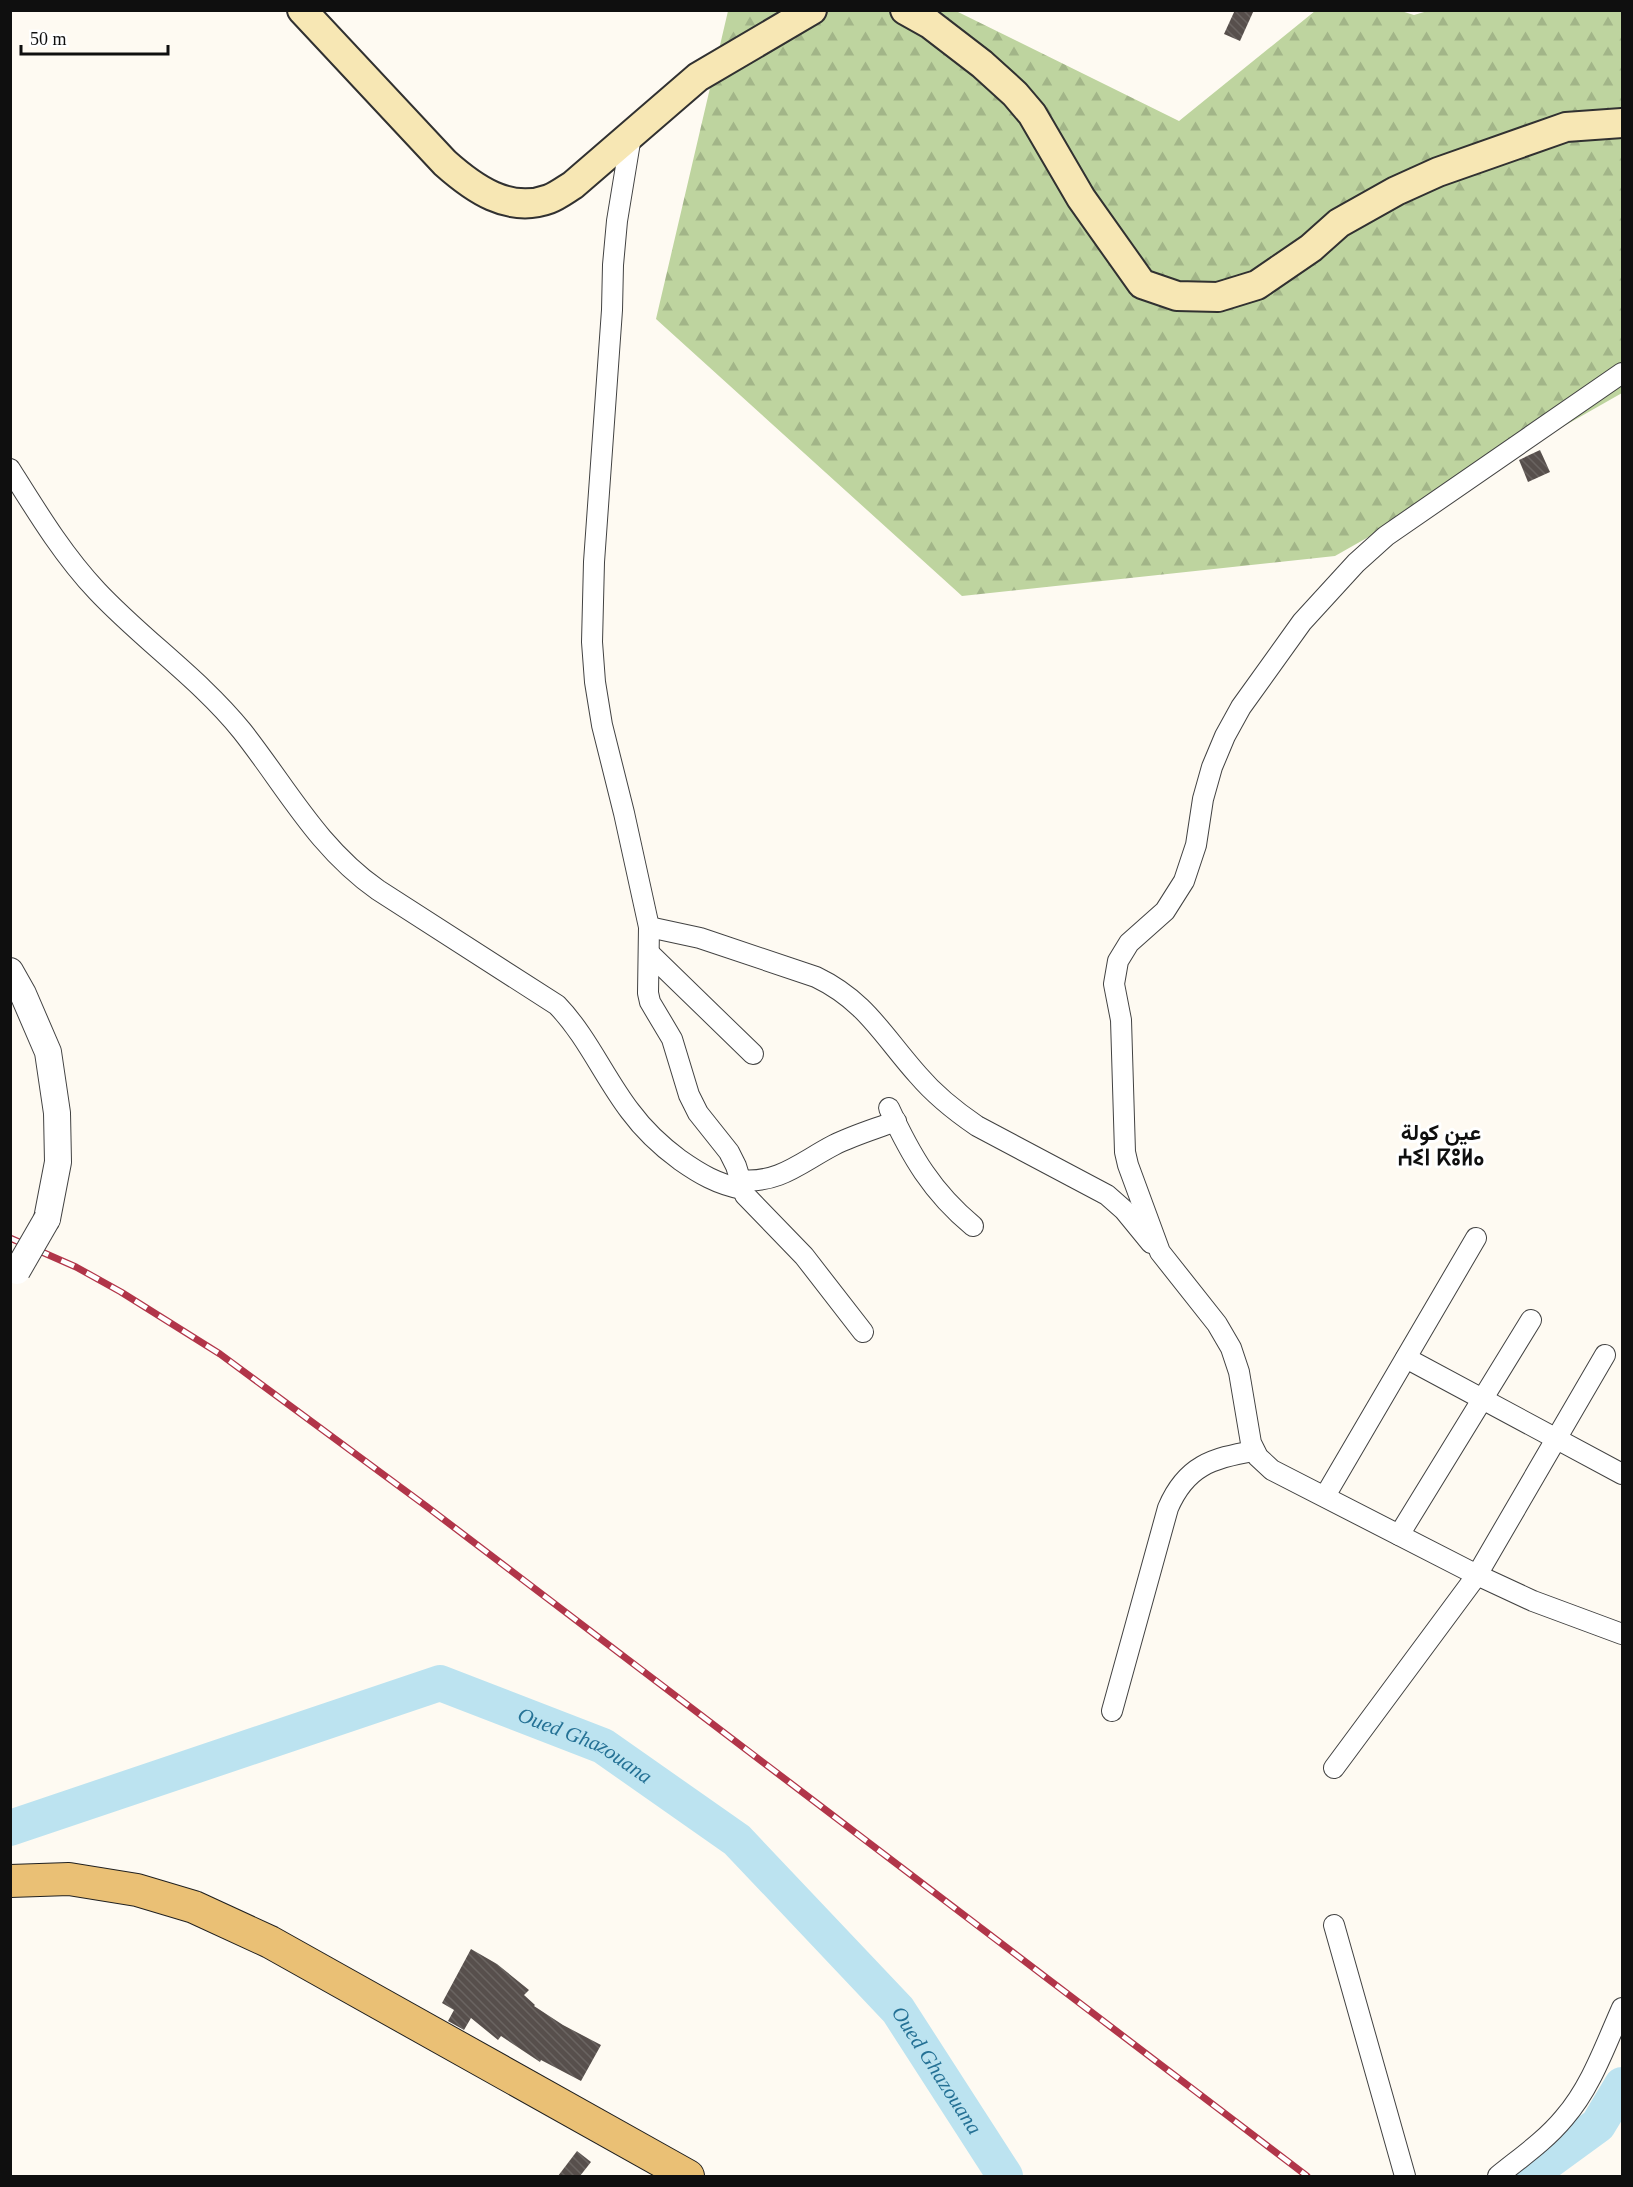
<svg xmlns="http://www.w3.org/2000/svg" width="1633" height="2187" font-family="'Times New Roman',Vazirmatn,'Noto Sans Tifinagh',serif">
<style>
.forest{fill:url(#forest-firs)}
.lines{fill:none;stroke-linecap:round;stroke-linejoin:round}
.river{stroke:#bce3f0;stroke-width:36}
.building{fill:url(#building-back-hatch)}
.minor-casing{stroke:#424242;stroke-width:22}
.tertiary-casing{stroke:#424242;stroke-width:28}
.secondary-casing{stroke:#313131;stroke-width:32}
.primary-casing{stroke:#202020;stroke-width:34}
.minor{stroke:#fff;stroke-width:20}
.tertiary{stroke:#fff;stroke-width:26}
.secondary{stroke:#f7e7b4;stroke-width:28}
.primary{stroke:#eac075;stroke-width:32}
.rail-casing{stroke:#b13549;stroke-width:7}
.rail{stroke:#fff;stroke-width:4.5;stroke-dasharray:14;stroke-linecap:butt}
.tertiary-bridge-casing{stroke:#424242;stroke-width:28;stroke-linecap:butt}
.tertiary-bridge{stroke:#fff;stroke-width:26}
.labels{text-anchor:middle;dominant-baseline:central;stroke-width:6;stroke-linejoin:round;paint-order:stroke}
.water-label{font-size:21px;font-style:italic;fill:#247195;stroke:#fff}
.quarter-label{font-size:22px;font-weight:bold;fill:#0f0f0f;stroke:#fff}
</style>
<defs>
<pattern id="forest-firs" width="22" height="20" patternUnits="userSpaceOnUse" patternTransform="scale(1.5)"><rect width="22" height="20" fill="#bed49f"/><path d="M5 1l3.5 6h-7zM16 11l3.5 6h-7z" fill="#a2b588"/></pattern>
<pattern id="building-back-hatch" width="6" height="6" patternUnits="userSpaceOnUse" patternTransform="scale(1.5)"><rect width="6" height="6" fill="#574f4c"/><path d="M-1 5l2 2M0 0l6 6M5-1l2 2" fill="none" stroke="#6a6461"/></pattern>
</defs>
<rect width="100%" height="100%" fill="#fefaf2"/>
<path class="forest" d="M 1398,10 L 1414,15 L 1431,10 L 1622,11 L 1622,393 L 1335,556 L 962,596 L 656,319 L 728,11 L 956,11 L 1179,121 L 1315,11 Z"/>
<g class="lines">
<g class="river">
<path id="s1" d="M 10,1828 L 440,1683 L 603,1746 L 737,1840 L 898,2010 L 1005,2176"/>
<path d="M 1528,2176 L 1598,2125 L 1622,2085"/>
</g>
</g>
<g class="building">
<path d="M 1235,10 L 1254,10 L 1240,41 L 1224,34 Z"/>
<path d="M 1540,450 L 1550,472 L 1528,482 L 1519,460 Z"/>
<path d="M 471,1949 L 497,1964 L 529,1990 L 524,1995 L 535,2005 L 534,2006 L 563,2025 L 601,2045 L 581,2081 L 541,2060 L 540,2062 L 501,2036 L 498,2040 L 471,2018 L 464,2030 L 448,2021 L 454,2010 L 442,2003 Z"/>
<path d="M 577,2151 L 591,2162 L 580,2176 L 558,2176 Z"/>
</g>
<g class="lines">
<g class="minor-casing">
<g id="minor">
<path d="M 631,136 L 617,221 L 613,265 L 612,310 L 594,562 L 592,642 L 595,682 L 602,725 L 624,813 L 649,927 L 648,993 L 650,1002 L 672,1039 L 689,1095 L 698,1113 L 729,1152 L 736,1166 L 745,1195 L 804,1256 L 863,1332"/>
<path d="M 1622,373 L 1386,536 L 1356,563 L 1302,622 L 1241,707 L 1225,736 L 1212,767 L 1203,799 L 1196,845 L 1184,881 L 1165,911 L 1129,943 L 1118,961 L 1114,984 L 1121,1020 L 1125,1152 L 1128,1165 L 1160,1252 L 1217,1324 L 1231,1348 L 1239,1372 L 1251,1443 L 1258,1457 L 1272,1470 L 1477,1575 L 1533,1601 L 1622,1634"/>
<path d="M 10,469 C 37,512 63,555 97,591 C 143,640 200,679 242,731 C 287,788 317,847 378,890 L 557,1005 C 587,1036 604,1077 630,1111 C 644,1130 661,1146 680,1160 C 700,1174 717,1184 742,1189"/>
<path d="M 649,927 L 700,938 L 816,977 C 866,1001 883,1036 918,1075 C 935,1095 955,1111 977,1126 L 1107,1195 L 1124,1210 L 1151,1243"/>
<path d="M 649,953 L 753,1054"/>
<path d="M 889,1108 C 911,1156 932,1192 973,1226"/>
<path d="M 740,1180 C 779,1184 801,1162 834,1145 C 854,1135 875,1129 896,1121"/>
<path d="M 1406,1358 L 1622,1474"/>
<path d="M 1325,1496 L 1476,1238"/>
<path d="M 1399,1535 L 1531,1320"/>
<path d="M 1112,1711 L 1168,1508 C 1186,1466 1212,1458 1254,1451"/>
<path d="M 1334,1768 L 1477,1575 L 1605,1355"/>
<path d="M 1334,1925 L 1405,2176"/>
<path d="M 1498,2176 C 1520,2158 1545,2141 1564,2118 C 1591,2087 1605,2046 1622,2008"/>
</g>
</g>
<g class="tertiary-casing">
<path id="tertiary" d="M 10,971 L 23,994 L 48,1052 L 57,1113 L 58,1162 L 47,1219"/>
</g>
<g class="secondary-casing">
<g id="secondary">
<path d="M 302,10 L 445,163 C 473,188 509,214 549,199 C 557,196 565,190 573,185 L 698,77 L 812,10"/>
<path d="M 905,10 L 930,24 L 982,64 L 1015,94 L 1032,114 L 1081,198 L 1142,284 L 1177,296 L 1218,297 L 1257,285 L 1311,248 L 1339,223 L 1396,191 L 1438,172 L 1566,127 L 1622,123"/>
</g>
</g>
<g class="primary-casing">
<path id="primary" d="M 10,1881 L 69,1879 L 137,1890 L 194,1907 L 270,1942 L 688,2176"/>
</g>
<use href="#minor" class="minor"/>
<use href="#tertiary" class="tertiary"/>
<use href="#secondary" class="secondary"/>
<use href="#primary" class="primary"/>
<g class="rail-casing">
<path id="rail" d="M 10,1238 L 76,1267 L 121,1292 L 220,1354 L 426,1506 L 1307,2176"/>
</g>
<use href="#rail" class="rail"/>
<g class="tertiary-bridge-casing">
<path id="tertiary-bridge" d="M 17,1271 L 47,1219"/>
</g>
<use href="#tertiary-bridge" class="tertiary-bridge"/>
</g>
<g class="labels">
<g class="water-label">
<text stroke="none"><textPath href="#s1" startOffset="612">Oued Ghazouana</textPath></text>
<text stroke="none"><textPath href="#s1" startOffset="1098">Oued Ghazouana</textPath></text>
</g>
<g class="quarter-label">
<text x="1441" y="1132">عين كولة<tspan x="1441" dy="25">ⵄⵉⵏ ⴽⵓⵍⴰ</tspan></text>
</g>
</g>
<rect width="1633" height="2187" fill="none" stroke="#0f0f0f" stroke-width="24"/>
<path d="M21 45v9h147v-9" fill="none" stroke="#0f0f0f" stroke-width="3"/>
<text x="30" y="45" font-size="18" fill="#0f0f0f" stroke="#ffffff" stroke-width="4.5" paint-order="stroke">50 m</text>
</svg>
